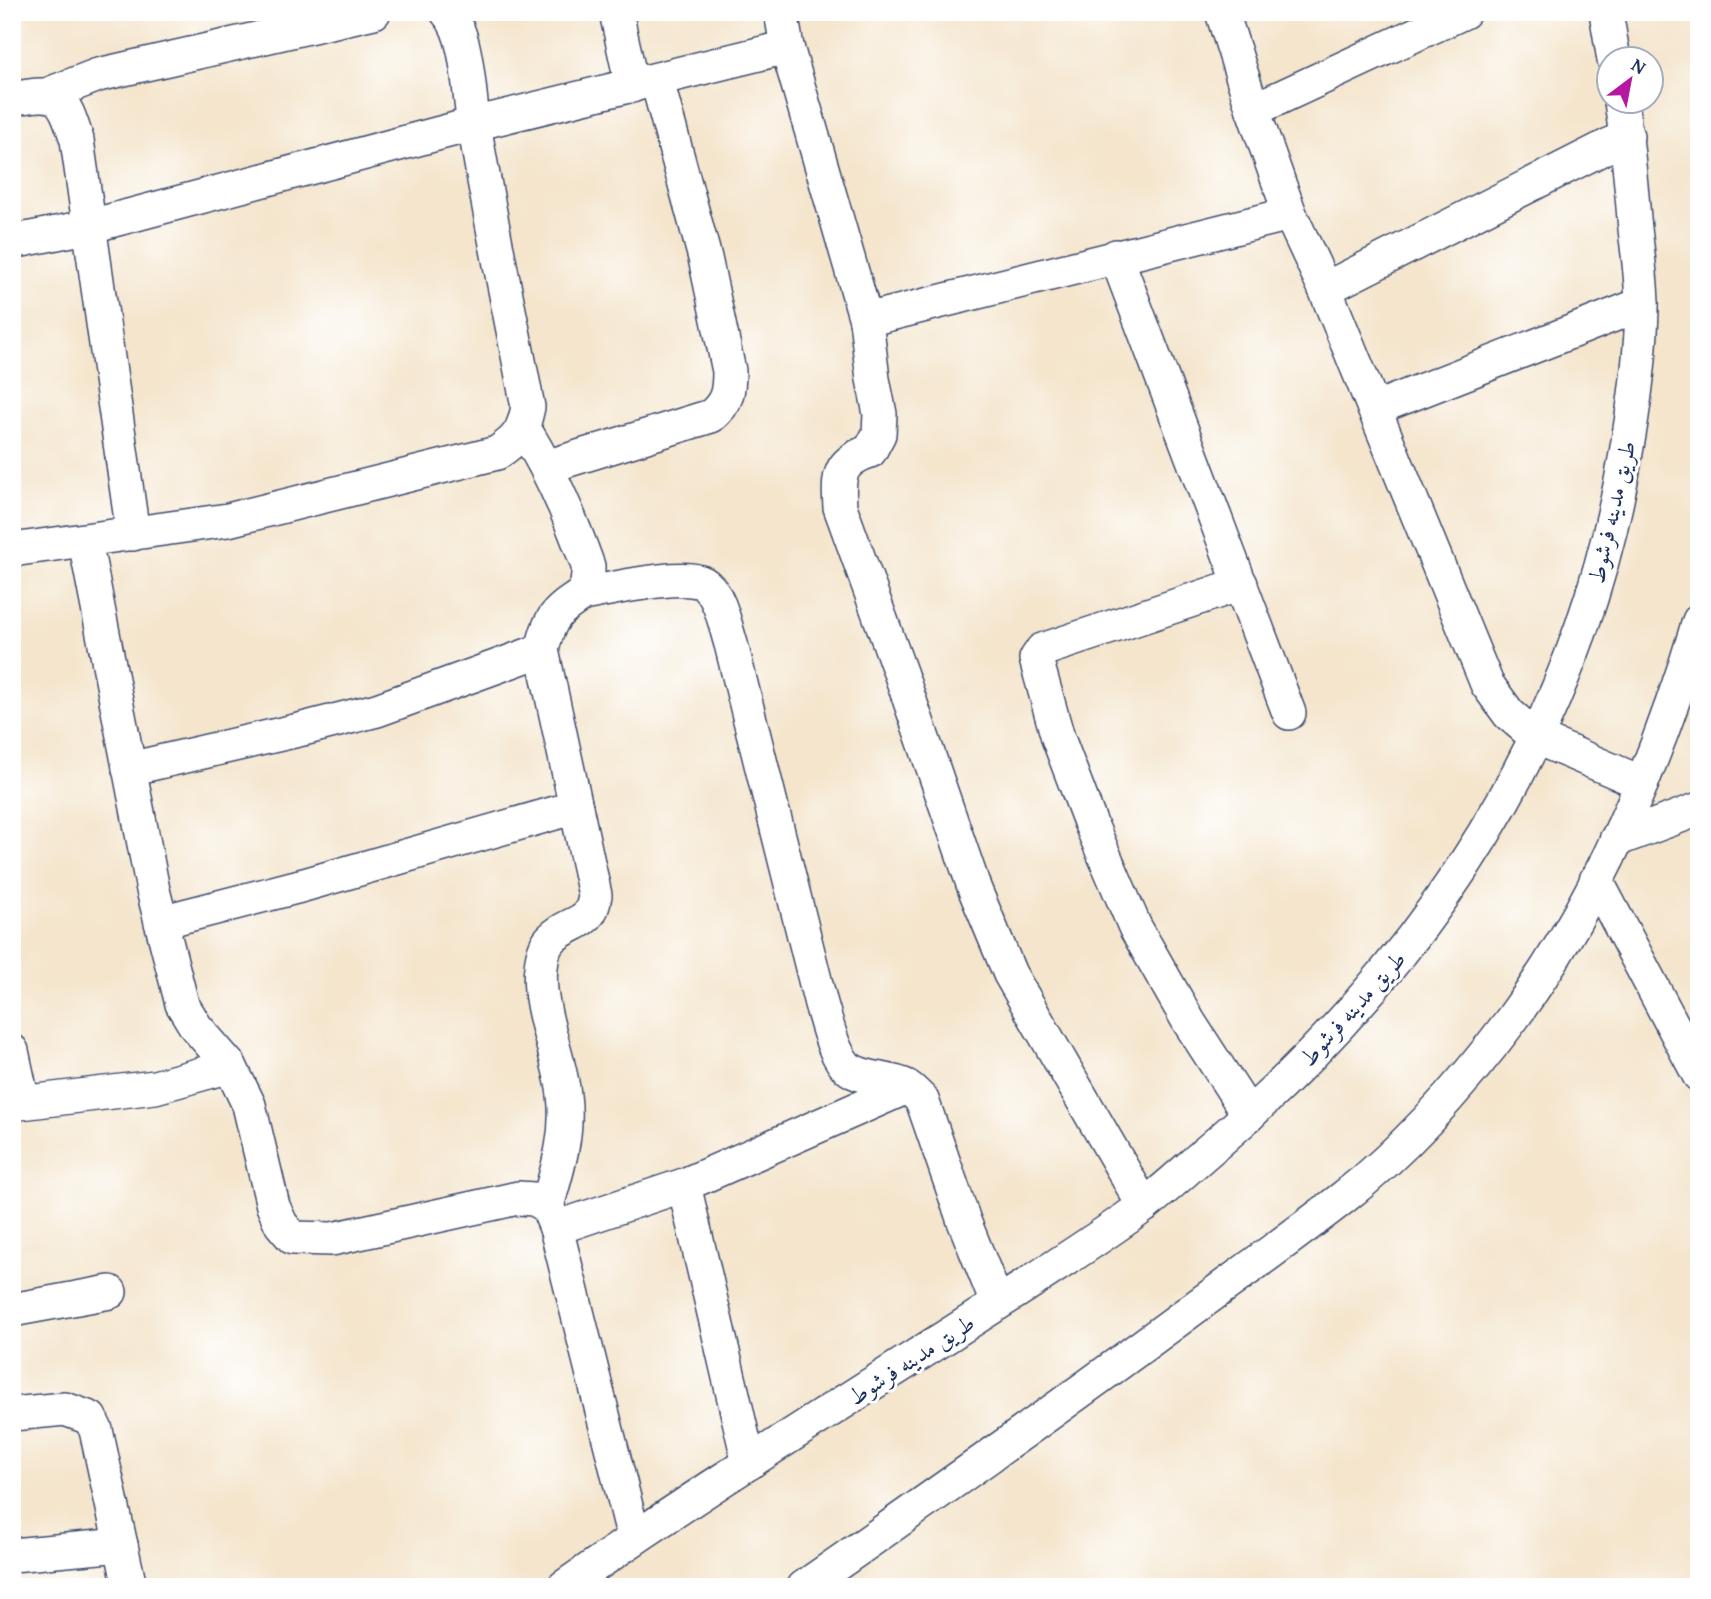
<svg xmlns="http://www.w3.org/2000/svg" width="1711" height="1599" font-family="'Gentium Book Plus',Amiri,serif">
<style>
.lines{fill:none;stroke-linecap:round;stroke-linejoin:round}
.minor-casing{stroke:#3c4a6e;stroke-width:36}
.minor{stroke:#fff;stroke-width:33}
.labels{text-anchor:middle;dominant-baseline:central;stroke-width:6;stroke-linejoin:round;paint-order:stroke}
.street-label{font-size:23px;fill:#1b2f5e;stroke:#fff}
</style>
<rect width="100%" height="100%" fill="#fff"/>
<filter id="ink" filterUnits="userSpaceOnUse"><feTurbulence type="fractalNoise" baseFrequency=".0143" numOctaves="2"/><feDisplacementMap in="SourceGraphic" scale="14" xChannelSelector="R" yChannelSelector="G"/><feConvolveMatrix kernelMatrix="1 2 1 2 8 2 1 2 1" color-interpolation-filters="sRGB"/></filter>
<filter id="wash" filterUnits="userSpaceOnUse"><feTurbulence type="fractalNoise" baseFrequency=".00686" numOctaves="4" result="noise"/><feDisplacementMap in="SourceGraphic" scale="28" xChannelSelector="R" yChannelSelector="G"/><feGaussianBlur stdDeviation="1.57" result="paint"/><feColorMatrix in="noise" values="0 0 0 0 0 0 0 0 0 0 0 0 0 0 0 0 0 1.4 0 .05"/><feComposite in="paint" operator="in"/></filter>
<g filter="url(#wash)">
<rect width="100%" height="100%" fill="#f4e5cc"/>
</g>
<g filter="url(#ink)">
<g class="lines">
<g class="minor-casing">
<g id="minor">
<path d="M 616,12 L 632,86"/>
<path d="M 781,12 L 787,47 L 866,320 L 1290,214"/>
<path d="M 1222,12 L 1253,110 L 1290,214 L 1325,289 L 1487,684 L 1509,714 L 1537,738 L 1642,783"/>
<path d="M 1606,12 L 1614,60"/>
<path d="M 49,94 L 98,75 L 374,12"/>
<path d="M 12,99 C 60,89 63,96 77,140 L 133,534"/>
<path d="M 1253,110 L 1464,12"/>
<path d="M 12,242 L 91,226 L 474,124 L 787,47"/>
<path d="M 1116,256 L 1289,713"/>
<path d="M 1325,289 L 1627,136"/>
<path d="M 866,320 L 873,379 L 880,414 L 879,434 L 870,451 C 838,462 838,476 840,507 L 901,675 L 975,890 L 1010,974 L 1144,1206"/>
<path d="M 1374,409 L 1642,304"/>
<path d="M 524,429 C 551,471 571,519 588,566 C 589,602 576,593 557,614 C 548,624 545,638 542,650 L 595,895 C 592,926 571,920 552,938 C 544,945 542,957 541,967 C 536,1005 560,1057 564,1095 C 569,1134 558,1168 547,1206"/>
<path d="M 546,467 L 711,416 C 727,403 729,392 729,371 L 705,258 L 657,81"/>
<path d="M 85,541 L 153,890 L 182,1004 L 196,1027 L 230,1066 L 249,1105 L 273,1206 L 281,1224 L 293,1238 L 332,1239 L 518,1198 L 534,1199 L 547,1206 L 556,1228 L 634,1538"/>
<path d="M 12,550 L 228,520 L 497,453 C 518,439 523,432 528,407 C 510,313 490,219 474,124 C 468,93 469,35 447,12"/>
<path d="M 1241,584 L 1042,650 L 1036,659 L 1058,738 L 1090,822 L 1135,927 L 1189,1022 L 1249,1115"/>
<path d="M 583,594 C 607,590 690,570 706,585 C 721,598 725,626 731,644 L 821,1004 C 827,1023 832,1049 845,1065 C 858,1080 888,1077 906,1086 C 912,1089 917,1096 922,1100 L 964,1221 L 997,1303"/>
<path d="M 129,769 L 303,729 L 377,710 L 542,650"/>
<path d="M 1616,840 L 1699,809"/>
<path d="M 1596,880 L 1699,1075"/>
<path d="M 161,922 L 304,885 L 576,807"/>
<path d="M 12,1051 L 23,1102"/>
<path d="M 12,1104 L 155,1087 L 230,1066"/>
<path d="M 684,1185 L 749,1463"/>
<path d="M 556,1228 L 684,1185 L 907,1087"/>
<path d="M 12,1310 L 110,1292"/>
<path d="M 12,1414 L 65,1409 L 90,1418 L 96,1430 L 130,1587"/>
<path d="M 12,1555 L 121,1545"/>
<path d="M 564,1587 C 690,1498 822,1416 952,1333 C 1015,1292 1080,1252 1141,1208 C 1167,1188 1191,1165 1216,1144 C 1435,955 1585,724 1629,435 C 1636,393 1641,350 1642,308 C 1642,282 1638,255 1635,229 C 1631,186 1628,144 1621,102"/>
<path d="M 804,1587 C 933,1497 1060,1407 1186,1314 C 1239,1275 1293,1237 1344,1197 C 1408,1147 1464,1083 1512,1019 C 1599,901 1657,761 1699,621"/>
</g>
</g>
<use href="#minor" class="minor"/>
</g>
</g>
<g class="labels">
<g class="street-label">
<text transform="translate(1611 512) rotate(-77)">طريق مدينه فرشوط</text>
<text transform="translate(1352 1008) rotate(-48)">طريق مدينه فرشوط</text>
<text transform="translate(911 1359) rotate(-33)">طريق مدينه فرشوط</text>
</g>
</g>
<rect width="1711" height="1599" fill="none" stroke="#fff" stroke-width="42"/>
<g transform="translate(1630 80) rotate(32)"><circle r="33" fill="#ffffff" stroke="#a4acbf" stroke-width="2"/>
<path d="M0-5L12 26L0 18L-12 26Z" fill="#b5179e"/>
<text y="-10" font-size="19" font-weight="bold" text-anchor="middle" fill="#1b2f5e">N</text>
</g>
</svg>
